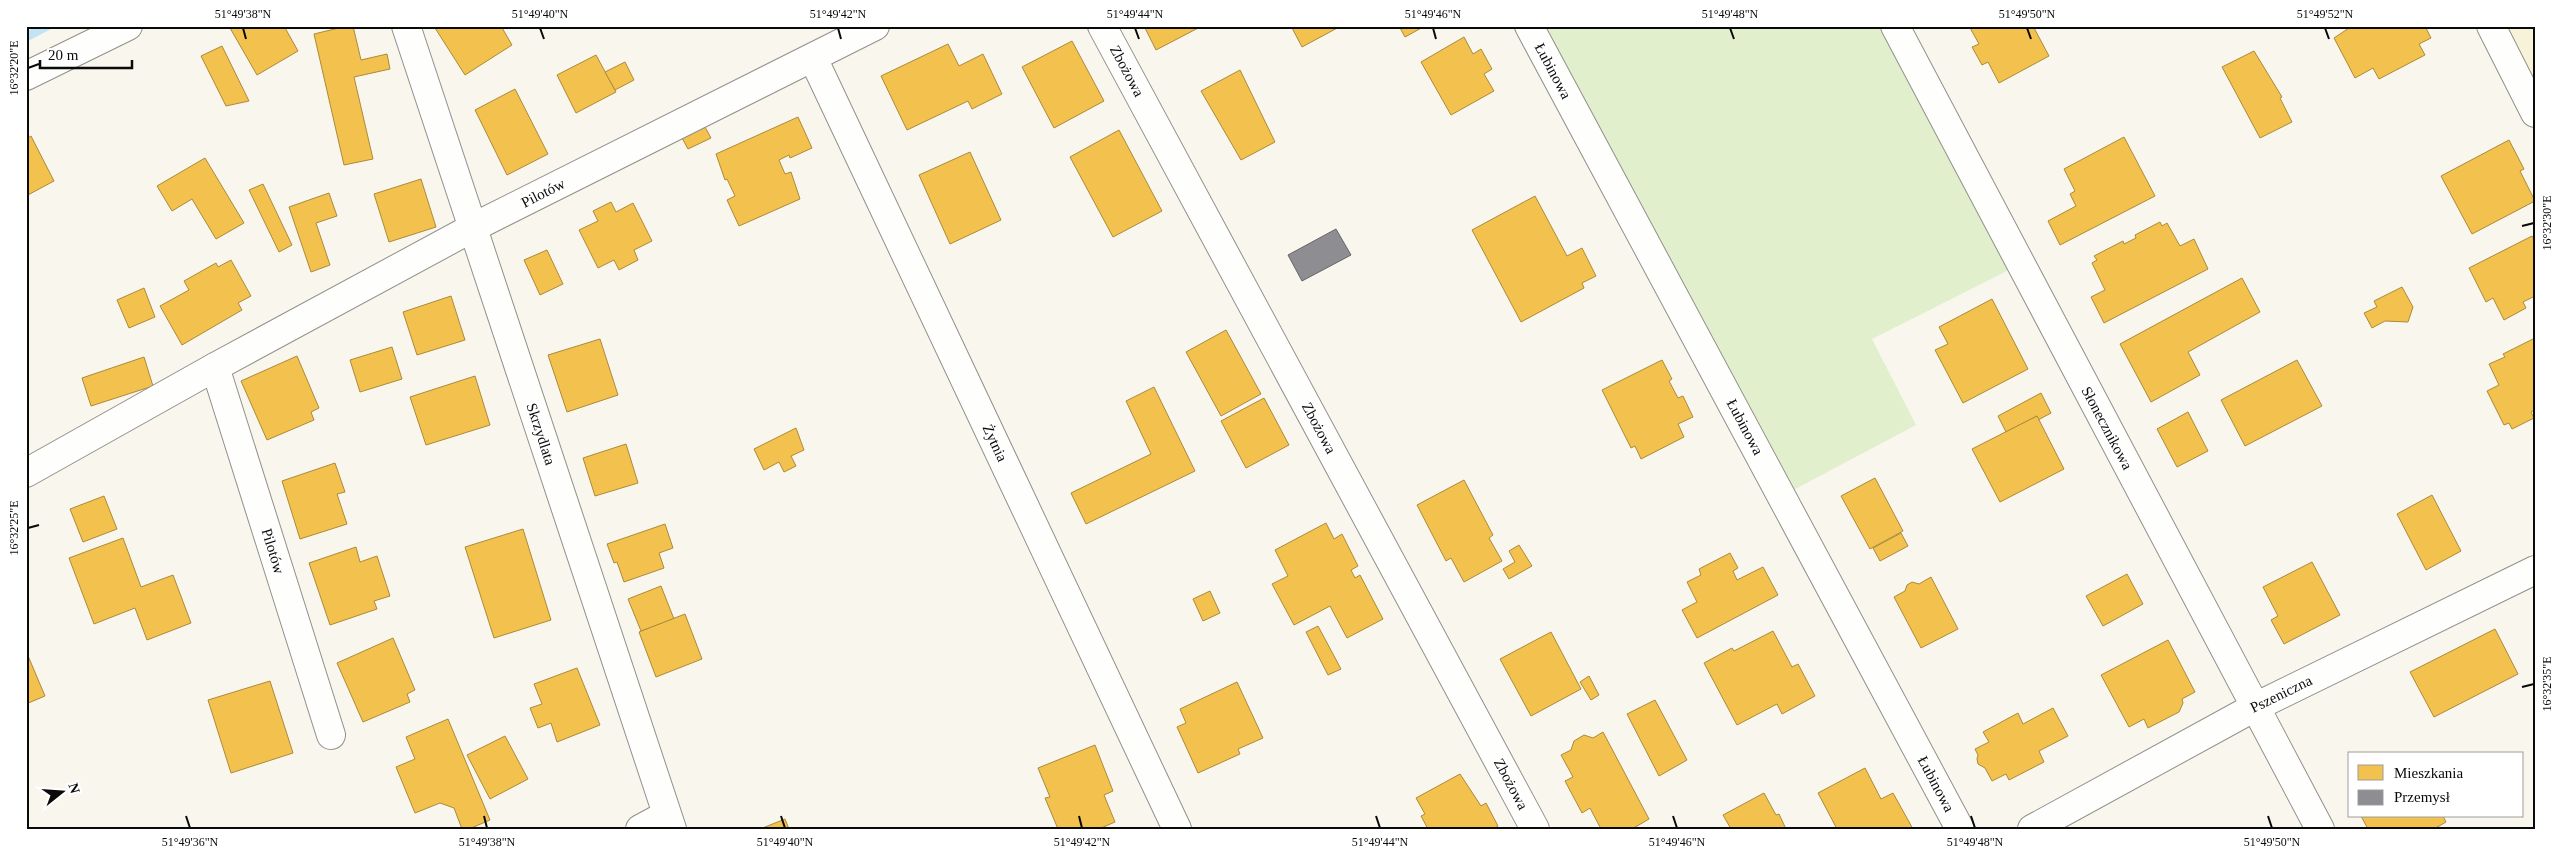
<svg xmlns="http://www.w3.org/2000/svg" width="2561" height="855" font-family="'Times New Roman',serif">
<style>
.farmland{fill:#f7f3d8}
.green{fill:#e1efcc}
.homes{fill:#f2c14e;stroke:#ac8a3a}
.industry{fill:#8d8d92;stroke:#666669}
.lines{fill:none;stroke-linecap:round;stroke-linejoin:round}
.stream{stroke:#c2e3f5;stroke-width:9}
.minor-casing{stroke:#92908c;stroke-width:30}
.tertiary-casing{stroke:#92908c;stroke-width:30}
.minor{stroke:#fefefc;stroke-width:28}
.tertiary{stroke:#fefefc;stroke-width:28}
.ticks{fill:none;stroke:#0a0a0a;stroke-width:2}
.labels{text-anchor:middle;dominant-baseline:central;stroke-width:5;stroke-linejoin:round;paint-order:stroke}
.street-label{font-size:15px;fill:#0a0a0a;stroke:#fff}
.neatline{fill:none;stroke:#0a0a0a;stroke-width:2}
.ticks-label{font-size:12px;text-anchor:middle;fill:#0a0a0a}
</style>
<rect width="100%" height="100%" fill="#f9f6ed"/>
<path class="farmland" d="M 2503,26 L 2535,26 L 2535,86 Z"/>
<path class="green" d="M 1529,26 L 1895,26 L 2021,264 L 1872,339 L 1916,425 L 1782,496 Z"/>
<g class="homes">
<path d="M 233,26 L 284,26 L 298,51 L 257,75 L 230,28 Z"/>
<path d="M 347,26 L 353,26 L 361,60 L 387,54 L 390,69 L 354,77 L 373,159 L 344,165 L 314,34 Z"/>
<path d="M 437,26 L 501,26 L 512,45 L 465,75 L 435,28 Z"/>
<path d="M 1144,26 L 1202,26 L 1156,50 Z"/>
<path d="M 1291,26 L 1341,26 L 1302,47 Z"/>
<path d="M 1399,26 L 1425,26 L 1405,37 Z"/>
<path d="M 1969,26 L 2033,26 L 2049,56 L 1999,83 L 1988,62 L 1982,65 L 1972,47 L 1979,44 Z"/>
<path d="M 2352,26 L 2425,26 L 2431,38 L 2419,44 L 2425,55 L 2379,79 L 2373,68 L 2355,78 L 2334,38 Z"/>
<path d="M 1464,37 L 1473,54 L 1481,49 L 1492,69 L 1484,74 L 1494,91 L 1451,115 L 1421,62 Z"/>
<path d="M 1072,41 L 1104,101 L 1054,128 L 1022,67 Z"/>
<path d="M 948,44 L 959,66 L 983,54 L 1002,94 L 972,109 L 968,101 L 907,130 L 881,76 Z"/>
<path d="M 222,46 L 249,101 L 226,106 L 201,56 Z"/>
<path d="M 2254,51 L 2282,97 L 2280,98 L 2292,122 L 2260,138 L 2222,67 Z"/>
<path d="M 596,55 L 616,92 L 576,113 L 557,75 Z"/>
<path d="M 625,62 L 634,80 L 615,90 L 605,72 Z"/>
<path d="M 1240,70 L 1275,142 L 1241,160 L 1201,91 Z"/>
<path d="M 515,89 L 548,154 L 507,175 L 475,110 Z"/>
<path d="M 798,117 L 812,148 L 790,158 L 789,155 L 779,160 L 785,174 L 791,172 L 800,199 L 739,226 L 727,200 L 735,196 L 727,179 L 725,180 L 716,154 Z"/>
<path d="M 705,127 L 711,138 L 688,149 L 682,138 Z"/>
<path d="M 1119,130 L 1162,211 L 1113,237 L 1070,157 Z"/>
<path d="M 31,136 L 54,181 L 26,196 L 26,139 Z"/>
<path d="M 2124,137 L 2155,196 L 2060,245 L 2048,221 L 2076,206 L 2070,194 L 2075,191 L 2064,169 Z"/>
<path d="M 2509,140 L 2524,169 L 2520,171 L 2535,201 L 2472,234 L 2441,176 Z"/>
<path d="M 970,152 L 1001,220 L 950,244 L 919,175 Z"/>
<path d="M 205,158 L 244,223 L 216,239 L 192,199 L 172,211 L 157,186 Z"/>
<path d="M 421,179 L 436,227 L 389,242 L 374,194 Z"/>
<path d="M 263,184 L 292,245 L 279,252 L 249,190 Z"/>
<path d="M 329,193 L 337,216 L 316,223 L 330,265 L 311,272 L 289,207 Z"/>
<path d="M 1535,196 L 1567,256 L 1582,248 L 1596,276 L 1582,283 L 1584,288 L 1521,322 L 1472,230 Z"/>
<path d="M 611,202 L 616,212 L 633,203 L 652,241 L 634,250 L 638,260 L 619,270 L 614,260 L 598,268 L 579,230 L 598,221 L 593,211 Z"/>
<path d="M 2160,222 L 2162,226 L 2167,223 L 2180,246 L 2194,239 L 2208,269 L 2104,323 L 2091,297 L 2105,290 L 2092,263 L 2097,260 L 2094,256 L 2123,241 L 2124,244 L 2136,238 L 2135,235 Z"/>
<path d="M 2532,236 L 2535,240 L 2535,296 L 2523,302 L 2526,308 L 2504,320 L 2493,298 L 2486,302 L 2469,268 Z"/>
<path d="M 547,250 L 563,284 L 540,295 L 524,260 Z"/>
<path d="M 231,260 L 251,296 L 238,303 L 242,310 L 182,345 L 160,306 L 189,290 L 184,281 L 216,263 L 218,267 Z"/>
<path d="M 2242,278 L 2260,312 L 2188,352 L 2200,375 L 2151,402 L 2120,344 Z"/>
<path d="M 2402,287 L 2413,307 L 2408,322 L 2385,321 L 2372,328 L 2364,313 L 2377,307 L 2374,301 Z"/>
<path d="M 144,288 L 155,317 L 129,328 L 117,300 Z"/>
<path d="M 451,296 L 465,340 L 417,355 L 403,312 Z"/>
<path d="M 1992,299 L 2028,369 L 1963,403 L 1935,350 L 1948,344 L 1939,327 Z"/>
<path d="M 1226,330 L 1261,394 L 1221,416 L 1186,352 Z"/>
<path d="M 2535,338 L 2535,410 L 2531,412 L 2534,418 L 2512,429 L 2509,423 L 2504,425 L 2487,391 L 2499,385 L 2489,364 L 2505,357 L 2503,354 Z"/>
<path d="M 600,339 L 618,395 L 567,412 L 548,355 Z"/>
<path d="M 392,347 L 402,379 L 360,392 L 350,360 Z"/>
<path d="M 297,356 L 319,408 L 311,412 L 314,420 L 267,440 L 241,381 Z"/>
<path d="M 144,357 L 153,386 L 91,406 L 82,378 Z"/>
<path d="M 1662,360 L 1672,379 L 1669,381 L 1678,398 L 1683,396 L 1693,417 L 1678,424 L 1684,437 L 1641,459 L 1635,446 L 1631,448 L 1602,390 Z"/>
<path d="M 2297,360 L 2322,406 L 2245,446 L 2221,400 Z"/>
<path d="M 475,376 L 490,425 L 426,445 L 410,397 Z"/>
<path d="M 1154,387 L 1195,471 L 1086,524 L 1071,493 L 1151,454 L 1126,401 Z"/>
<path d="M 2041,393 L 2051,413 L 2038,420 L 2037,416 L 2006,432 L 1998,416 Z"/>
<path d="M 1264,398 L 1289,445 L 1246,468 L 1221,421 Z"/>
<path d="M 2188,412 L 2208,451 L 2177,467 L 2157,429 Z"/>
<path d="M 2037,416 L 2064,469 L 2000,502 L 1972,449 Z"/>
<path d="M 796,428 L 804,450 L 791,456 L 796,466 L 784,472 L 779,462 L 764,470 L 754,449 Z"/>
<path d="M 626,444 L 638,483 L 595,496 L 583,458 Z"/>
<path d="M 335,463 L 345,492 L 337,494 L 347,524 L 300,539 L 282,481 Z"/>
<path d="M 1875,478 L 1903,531 L 1870,549 L 1841,496 Z"/>
<path d="M 1464,480 L 1493,535 L 1489,538 L 1502,561 L 1464,582 L 1451,558 L 1446,561 L 1417,505 Z"/>
<path d="M 2432,495 L 2461,551 L 2426,570 L 2397,514 Z"/>
<path d="M 104,496 L 117,529 L 83,542 L 70,509 Z"/>
<path d="M 1326,523 L 1334,539 L 1342,534 L 1358,566 L 1351,570 L 1355,578 L 1360,575 L 1383,619 L 1347,638 L 1330,606 L 1294,625 L 1272,584 L 1288,576 L 1275,550 Z"/>
<path d="M 665,524 L 673,548 L 659,553 L 664,568 L 624,582 L 617,562 L 614,563 L 607,544 Z"/>
<path d="M 523,529 L 551,620 L 494,638 L 465,547 Z"/>
<path d="M 1901,533 L 1908,546 L 1880,561 L 1873,548 Z"/>
<path d="M 123,538 L 141,587 L 173,575 L 191,623 L 147,640 L 135,608 L 94,624 L 69,558 Z"/>
<path d="M 1519,545 L 1532,566 L 1509,579 L 1503,569 L 1515,562 L 1509,551 Z"/>
<path d="M 356,547 L 360,562 L 377,556 L 390,596 L 374,601 L 377,609 L 330,625 L 309,563 Z"/>
<path d="M 1730,553 L 1738,568 L 1733,571 L 1737,580 L 1763,567 L 1778,595 L 1697,638 L 1682,610 L 1697,602 L 1687,582 L 1701,575 L 1699,569 Z"/>
<path d="M 2312,562 L 2340,615 L 2284,644 L 2271,620 L 2278,616 L 2263,587 Z"/>
<path d="M 2127,574 L 2143,604 L 2103,626 L 2086,596 Z"/>
<path d="M 1931,577 L 1958,629 L 1921,648 L 1894,597 L 1905,591 L 1907,585 L 1912,582 L 1919,584 Z"/>
<path d="M 661,586 L 674,619 L 641,631 L 628,599 Z"/>
<path d="M 1210,591 L 1220,613 L 1203,621 L 1193,599 Z"/>
<path d="M 685,614 L 702,659 L 656,677 L 639,632 Z"/>
<path d="M 1318,626 L 1341,669 L 1328,675 L 1306,632 Z"/>
<path d="M 2495,629 L 2518,674 L 2434,717 L 2410,672 Z"/>
<path d="M 1773,631 L 1792,667 L 1798,664 L 1815,696 L 1782,714 L 1777,704 L 1737,725 L 1704,663 L 1732,648 L 1734,651 Z"/>
<path d="M 1551,632 L 1581,689 L 1531,716 L 1500,659 Z"/>
<path d="M 393,638 L 415,690 L 407,694 L 410,702 L 363,722 L 337,663 Z"/>
<path d="M 2168,640 L 2195,692 L 2182,699 L 2183,703 L 2179,712 L 2148,728 L 2144,719 L 2129,727 L 2101,675 Z"/>
<path d="M 26,651 L 45,696 L 26,704 Z"/>
<path d="M 577,668 L 600,725 L 557,742 L 551,723 L 538,728 L 530,708 L 542,704 L 534,684 Z"/>
<path d="M 1589,676 L 1599,695 L 1591,700 L 1580,682 Z"/>
<path d="M 270,681 L 293,753 L 231,773 L 208,700 Z"/>
<path d="M 1237,682 L 1263,738 L 1238,749 L 1240,754 L 1198,773 L 1177,727 L 1186,723 L 1180,709 Z"/>
<path d="M 1655,700 L 1687,760 L 1659,776 L 1627,714 Z"/>
<path d="M 2053,708 L 2068,736 L 2039,751 L 2044,762 L 2009,780 L 2006,774 L 1992,781 L 1985,768 L 1978,764 L 1977,759 L 1978,755 L 1975,749 L 1989,742 L 1983,732 L 2018,713 L 2023,724 Z"/>
<path d="M 448,719 L 490,820 L 469,829 L 462,829 L 454,808 L 440,803 L 415,813 L 396,767 L 415,759 L 406,737 Z"/>
<path d="M 1603,732 L 1649,819 L 1632,829 L 1601,829 L 1590,808 L 1582,813 L 1565,781 L 1573,777 L 1561,755 L 1571,750 L 1574,741 L 1584,735 L 1593,738 Z"/>
<path d="M 505,736 L 528,779 L 490,799 L 467,755 Z"/>
<path d="M 1095,745 L 1113,791 L 1104,795 L 1115,822 L 1099,829 L 1058,829 L 1045,798 L 1050,797 L 1038,768 Z"/>
<path d="M 1865,768 L 1881,799 L 1893,793 L 1913,829 L 1837,829 L 1818,793 Z"/>
<path d="M 1460,774 L 1481,806 L 1486,803 L 1498,826 L 1494,829 L 1428,829 L 1421,816 L 1425,814 L 1416,798 Z"/>
<path d="M 1764,793 L 1776,815 L 1779,814 L 1786,829 L 1731,829 L 1723,815 Z"/>
<path d="M 2361,816 L 2443,816 L 2446,822 L 2434,829 L 2368,829 Z"/>
<path d="M 785,819 L 789,829 L 760,829 Z"/>
</g>
<path class="industry" d="M 1336,229 L 1351,255 L 1302,281 L 1288,255 Z"/>
<g class="lines">
<path class="stream" d="M 26,37 L 47,26"/>
<g class="minor-casing">
<g id="minor">
<path d="M 406,26 L 672,829"/>
<path d="M 1102,26 L 1535,829"/>
<path d="M 1529,26 L 1960,829"/>
<path d="M 1895,26 L 2320,829"/>
<path d="M 2491,26 L 2535,113"/>
<path d="M 813,58 L 1177,829"/>
<path d="M 215,367 L 331,735"/>
<path d="M 26,473 L 215,367 L 474,227 L 875,26"/>
<path d="M 640,829 L 666,815"/>
<path d="M 2032,829 L 2255,707 L 2535,570"/>
</g>
</g>
<g class="tertiary-casing">
<path id="tertiary" d="M 26,76 L 128,26"/>
</g>
<use href="#minor" class="minor"/>
<use href="#tertiary" class="tertiary"/>
</g>
<path class="ticks" d="M 243,28 L 246,39M 540,28 L 544,39M 838,28 L 841,39M 1135,28 L 1139,39M 1433,28 L 1436,39M 1730,28 L 1734,39M 2027,28 L 2031,39M 2325,28 L 2329,39M 28,68 L 39,64M 2522,226 L 2534,223M 28,528 L 39,525M 2522,687 L 2534,684M 186,816 L 190,828M 484,816 L 487,828M 781,816 L 785,828M 1079,816 L 1082,828M 1376,816 L 1380,828M 1673,816 L 1677,828M 1971,816 L 1975,828M 2268,816 L 2272,828"/>
<g class="labels">
<g class="street-label">
<text transform="translate(1127 71) rotate(62)">Zbożowa</text>
<text transform="translate(1553 71) rotate(62)">Łubinowa</text>
<text transform="translate(543 193) rotate(-27)">Pilotów</text>
<text transform="translate(1745 427) rotate(62)">Łubinowa</text>
<text transform="translate(1319 428) rotate(62)">Zbożowa</text>
<text transform="translate(2107 428) rotate(62)">Słonecznikowa</text>
<text transform="translate(541 434) rotate(72)">Skrzydlata</text>
<text transform="translate(995 443) rotate(65)">Żytnia</text>
<text transform="translate(273 551) rotate(73)">Pilotów</text>
<text transform="translate(2281 694) rotate(-26)">Pszeniczna</text>
<text transform="translate(1511 784) rotate(62)">Zbożowa</text>
<text transform="translate(1936 784) rotate(62)">Łubinowa</text>
</g>
</g>
<rect width="2561" height="855" fill="none" stroke="#ffffff" stroke-width="55"/>
<rect x="2348" y="752" width="175" height="65" fill="#ffffff" stroke="#9d9d9d"/>
<rect x="2358" y="765" width="25" height="15" fill="#f2c14e" stroke="#9d9d9d"/>
<text x="2394" y="778" font-size="15" fill="#0a0a0a">Mieszkania</text>
<rect x="2358" y="790" width="25" height="15" fill="#8d8d92" stroke="#9d9d9d"/>
<text x="2394" y="802" font-size="15" fill="#0a0a0a">Przemysł</text>
<g transform="translate(62 792) rotate(73)" stroke="#ffffff" stroke-width="4" paint-order="stroke">
<path d="M0-4L9 19L0 12L-9 19Z" fill="#0a0a0a"/>
<text y="-8" font-size="14" font-weight="bold" text-anchor="middle" fill="#0a0a0a">N</text>
</g>
<path d="M40 60v8h92v-8" fill="none" stroke="#0a0a0a" stroke-width="2.5"/>
<text x="48" y="60" font-size="15" fill="#0a0a0a" stroke="#ffffff" stroke-width="4" paint-order="stroke">20 m</text>
<rect x="28" y="28" width="2506" height="800" class="neatline"/>
<g class="ticks-label">
<text x="243" y="18">51°49'38"N</text>
<text x="540" y="18">51°49'40"N</text>
<text x="838" y="18">51°49'42"N</text>
<text x="1135" y="18">51°49'44"N</text>
<text x="1433" y="18">51°49'46"N</text>
<text x="1730" y="18">51°49'48"N</text>
<text x="2027" y="18">51°49'50"N</text>
<text x="2325" y="18">51°49'52"N</text>
<text transform="translate(14 68) rotate(-90)" y="4">16°32'20"E</text>
<text transform="translate(2547 223) rotate(-90)" y="4">16°32'30"E</text>
<text transform="translate(14 528) rotate(-90)" y="4">16°32'25"E</text>
<text transform="translate(2547 684) rotate(-90)" y="4">16°32'35"E</text>
<text x="190" y="846">51°49'36"N</text>
<text x="487" y="846">51°49'38"N</text>
<text x="785" y="846">51°49'40"N</text>
<text x="1082" y="846">51°49'42"N</text>
<text x="1380" y="846">51°49'44"N</text>
<text x="1677" y="846">51°49'46"N</text>
<text x="1975" y="846">51°49'48"N</text>
<text x="2272" y="846">51°49'50"N</text>
</g>
</svg>
